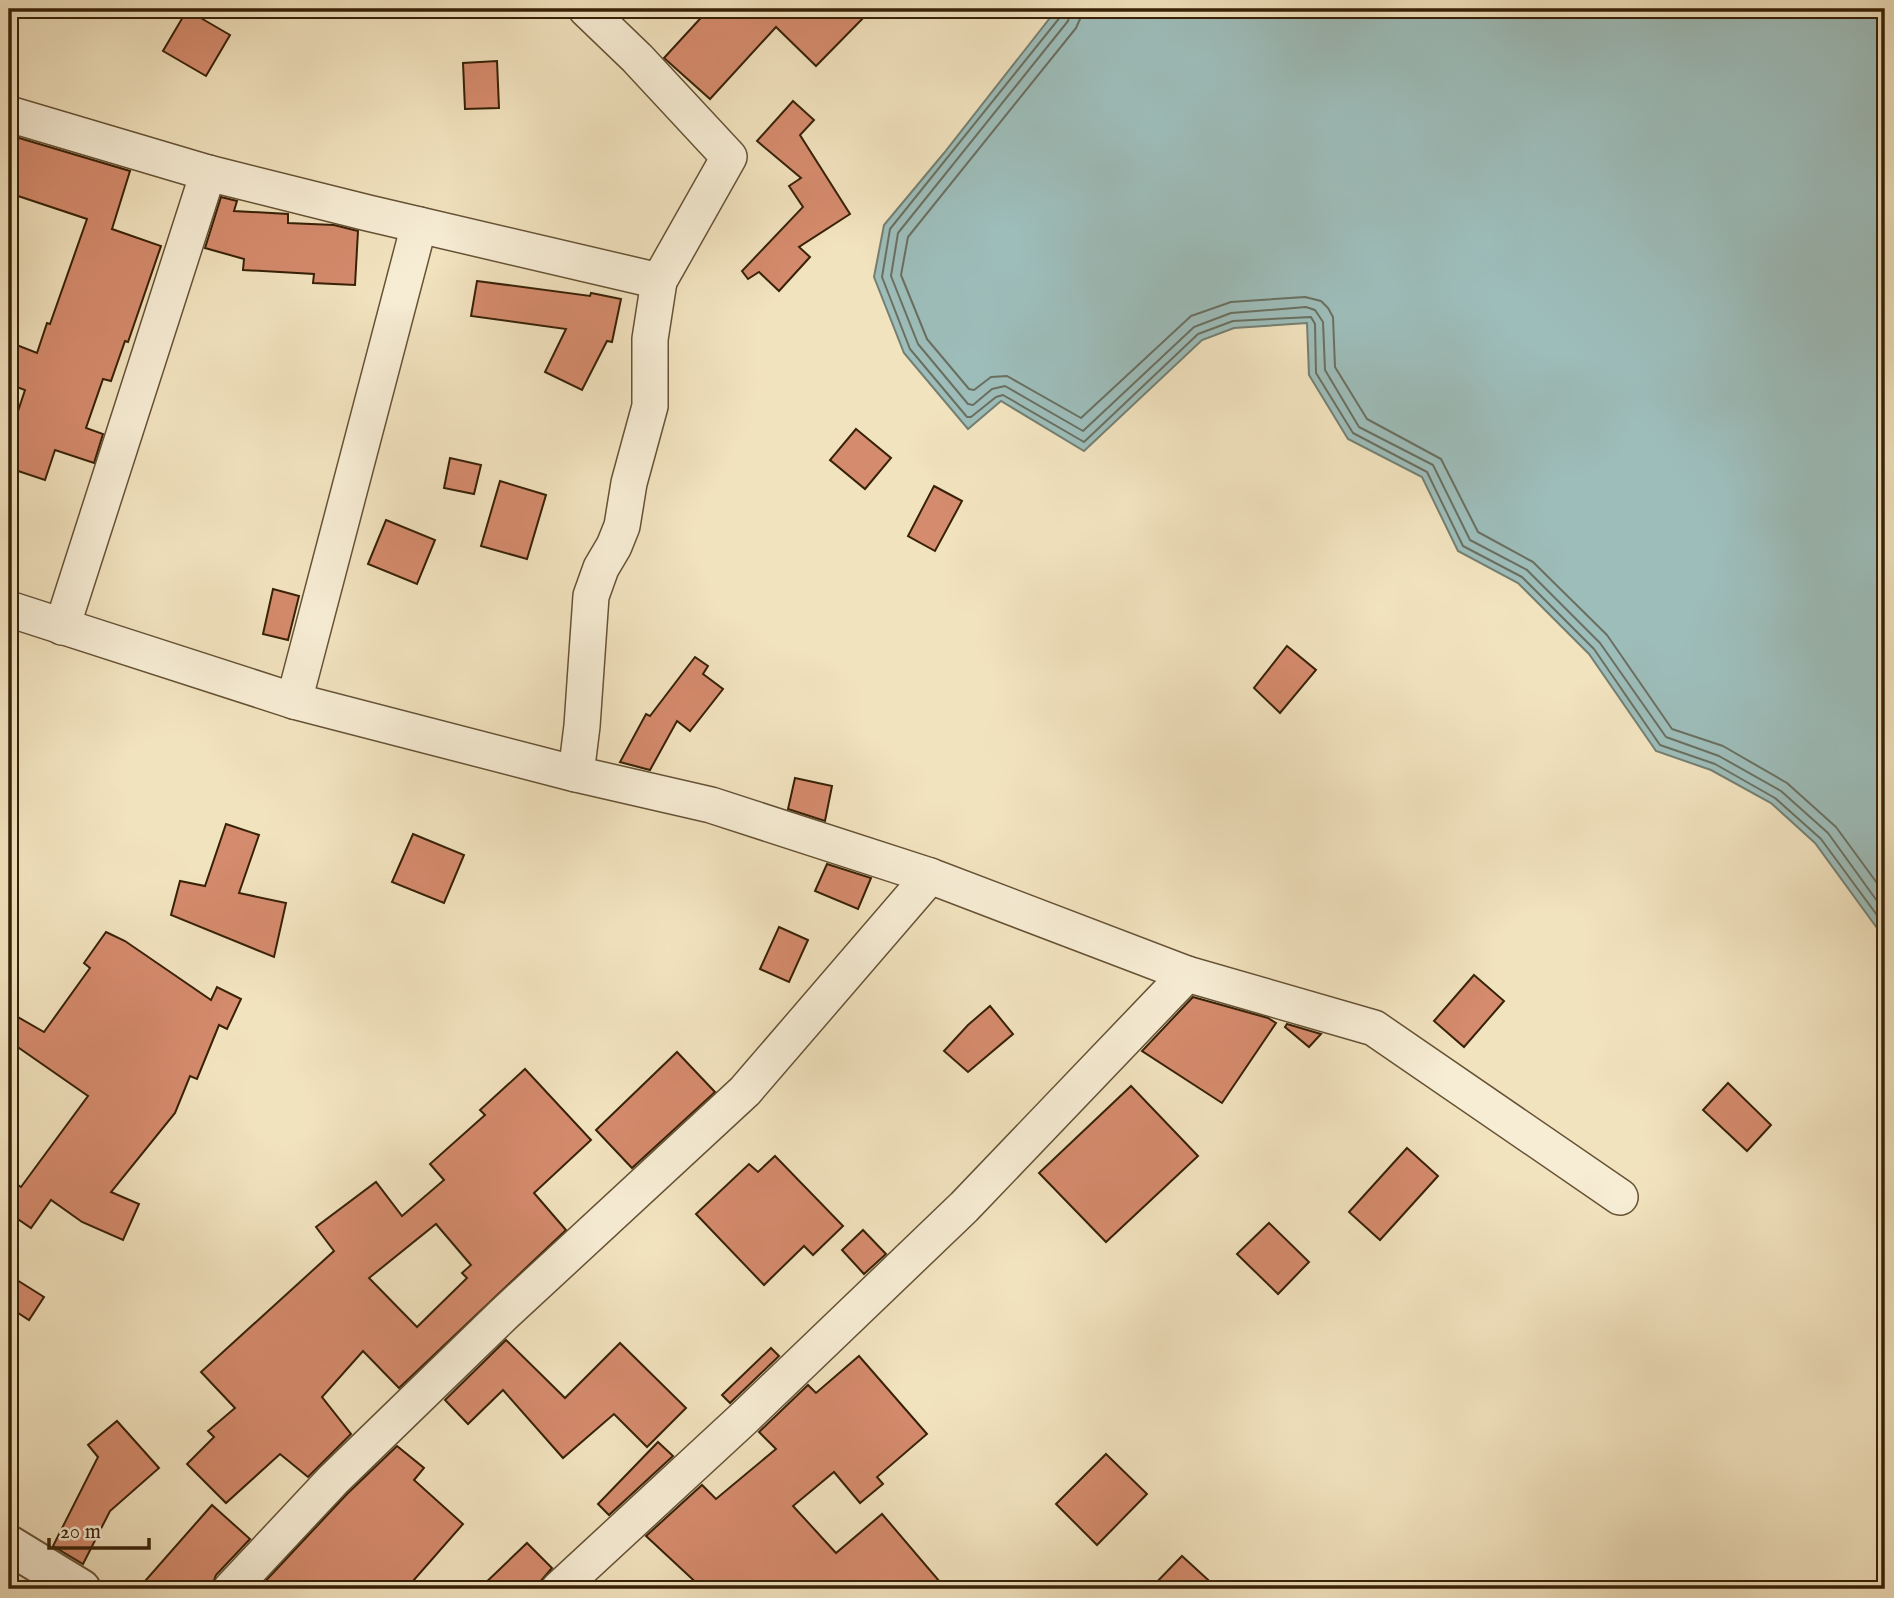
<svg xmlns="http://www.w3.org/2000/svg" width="1894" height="1598" font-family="'IM FELL English',serif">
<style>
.water{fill:#9dbdba;stroke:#747f72;stroke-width:2}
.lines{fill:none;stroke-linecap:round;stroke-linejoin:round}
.shore{stroke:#6a6f60;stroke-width:2}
.building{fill:#d58b6d;stroke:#372107;stroke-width:2;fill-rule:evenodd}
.minor-casing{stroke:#665235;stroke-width:38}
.tertiary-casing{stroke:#665235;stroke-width:42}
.minor{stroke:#f7edd5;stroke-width:35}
.tertiary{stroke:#f7edd5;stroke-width:38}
</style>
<rect width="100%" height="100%" fill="#f2e3bf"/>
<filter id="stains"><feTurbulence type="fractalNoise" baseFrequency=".00286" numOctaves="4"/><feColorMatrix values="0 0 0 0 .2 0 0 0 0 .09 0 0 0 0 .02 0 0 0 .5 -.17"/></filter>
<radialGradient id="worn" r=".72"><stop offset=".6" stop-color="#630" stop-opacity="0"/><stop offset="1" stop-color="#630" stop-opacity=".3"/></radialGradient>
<path class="water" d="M 1057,9 L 1885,9 L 1885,939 L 1815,843 L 1771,803 L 1711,770 L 1656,751 L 1589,654 L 1518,583 L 1458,551 L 1422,477 L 1348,439 L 1309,375 L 1307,323 L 1234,328 L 1202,340 L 1084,451 L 1001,401 L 968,429 L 904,353 L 874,277 L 884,225 L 944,153 Z"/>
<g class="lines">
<g class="shore">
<path d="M 1062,9 L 1061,16 L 890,229 L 882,277 L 910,349 L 967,417 L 971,417 L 996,397 L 1003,395 L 1084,442 L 1198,334 L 1233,321 L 1311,317 L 1315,324 L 1316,373 L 1353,433 L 1427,472 L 1463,546 L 1522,577 L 1594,649 L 1660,745 L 1715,764 L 1775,798 L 1821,839 L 1885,926"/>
<path d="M 1071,9 L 1068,21 L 898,233 L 891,276 L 918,344 L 968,404 L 973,405 L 992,389 L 1005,386 L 1083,431 L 1194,327 L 1231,313 L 1306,307 L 1315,310 L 1323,322 L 1325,370 L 1359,427 L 1433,465 L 1470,540 L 1527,570 L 1600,643 L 1666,737 L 1719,756 L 1781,791 L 1828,833 L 1885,912"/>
<path d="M 1082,9 L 1080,19 L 1076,28 L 908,237 L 901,275 L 927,339 L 969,389 L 974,390 L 991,377 L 1007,376 L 1081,418 L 1191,316 L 1231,302 L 1305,297 L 1321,301 L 1328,308 L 1333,317 L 1335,367 L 1367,419 L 1441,459 L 1478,532 L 1533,562 L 1607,635 L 1672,729 L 1723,746 L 1787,783 L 1836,827 L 1885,894"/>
</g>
</g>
<g class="building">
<path d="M 709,9 L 872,9 L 816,66 L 776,27 L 710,99 L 664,58 Z"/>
<path d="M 187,10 L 230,35 L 206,76 L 163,51 Z"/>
<path d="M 497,61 L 499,108 L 465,109 L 463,63 Z"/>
<path d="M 793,101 L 814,120 L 800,135 L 850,214 L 799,247 L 810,257 L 779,291 L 759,272 L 748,279 L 742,271 L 803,207 L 789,186 L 801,178 L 757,141 Z"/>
<path d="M 9,135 L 130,171 L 112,229 L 161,246 L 128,342 L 125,341 L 111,381 L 103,379 L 86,428 L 103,434 L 94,463 L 55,450 L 45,480 L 9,468 L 9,438 L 25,390 L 9,384 L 9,342 L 37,353 L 47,323 L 50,324 L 87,219 L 9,193 Z"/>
<path d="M 221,197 L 237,201 L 234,211 L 288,214 L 288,223 L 334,225 L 358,231 L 355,285 L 313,283 L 314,274 L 243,270 L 244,259 L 205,248 Z"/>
<path d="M 477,281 L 590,296 L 591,293 L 621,299 L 612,342 L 607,341 L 582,390 L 545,372 L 566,329 L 471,316 Z"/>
<path d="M 856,429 L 891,458 L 865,489 L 830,460 Z"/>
<path d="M 450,458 L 481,465 L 474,494 L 444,488 Z"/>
<path d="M 500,481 L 546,495 L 527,559 L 481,546 Z"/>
<path d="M 934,486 L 962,501 L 935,551 L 908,536 Z"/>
<path d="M 386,520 L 435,540 L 417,584 L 368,564 Z"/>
<path d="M 273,589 L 299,596 L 288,640 L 263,634 Z"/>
<path d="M 1287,646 L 1316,670 L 1280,713 L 1254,688 Z"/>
<path d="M 695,657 L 708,666 L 703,674 L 723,689 L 690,731 L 677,721 L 650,770 L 620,762 L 646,714 L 650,716 Z"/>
<path d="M 795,778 L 832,786 L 825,821 L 788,809 Z"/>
<path d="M 226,824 L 259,835 L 239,893 L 286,903 L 274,957 L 171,915 L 180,881 L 205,886 Z"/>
<path d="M 413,834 L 464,855 L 444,903 L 392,882 Z"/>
<path d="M 827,864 L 871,878 L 858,909 L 815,891 Z"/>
<path d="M 779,927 L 808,940 L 789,982 L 760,969 Z"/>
<path d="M 106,932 L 125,941 L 211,1000 L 217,987 L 241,999 L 227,1029 L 219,1025 L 197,1079 L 190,1076 L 175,1113 L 111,1192 L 139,1204 L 123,1240 L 82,1222 L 51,1200 L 31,1228 L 9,1213 L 9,1179 L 21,1187 L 88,1096 L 9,1041 L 9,1012 L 44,1032 L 90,968 L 84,963 Z"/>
<path d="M 1474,975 L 1504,1001 L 1464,1047 L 1434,1021 Z"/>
<path d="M 1193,997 L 1268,1018 L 1276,1023 L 1222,1103 L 1142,1051 Z"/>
<path d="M 990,1006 L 1013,1034 L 968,1072 L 944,1051 L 968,1025 Z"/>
<path d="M 1287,1024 L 1321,1034 L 1309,1047 L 1285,1027 Z"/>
<path d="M 677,1052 L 715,1092 L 632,1168 L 596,1130 Z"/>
<path d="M 525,1069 L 591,1140 L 534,1193 L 566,1230 L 399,1388 L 363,1351 L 322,1397 L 351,1434 L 308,1477 L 280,1454 L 226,1503 L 187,1464 L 214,1437 L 208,1431 L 235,1408 L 201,1372 L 334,1251 L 316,1227 L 376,1182 L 402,1216 L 444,1180 L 430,1164 L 485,1115 L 480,1110 ZM 436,1224 L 471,1265 L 462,1273 L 467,1278 L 417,1327 L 369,1278 Z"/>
<path d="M 1728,1083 L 1771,1125 L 1747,1151 L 1703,1110 Z"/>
<path d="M 1131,1086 L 1198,1156 L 1106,1242 L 1039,1173 Z"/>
<path d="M 1407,1148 L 1438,1176 L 1380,1240 L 1349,1212 Z"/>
<path d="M 775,1156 L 843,1226 L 813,1255 L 804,1246 L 764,1285 L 696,1214 L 749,1164 L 758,1172 Z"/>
<path d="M 1269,1223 L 1309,1262 L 1278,1294 L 1237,1254 Z"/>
<path d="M 863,1230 L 886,1254 L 864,1274 L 842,1250 Z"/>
<path d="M 9,1275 L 44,1297 L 29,1320 L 9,1307 Z"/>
<path d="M 506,1340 L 565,1398 L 620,1343 L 686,1408 L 647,1447 L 614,1414 L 563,1458 L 503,1390 L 468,1424 L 445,1400 Z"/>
<path d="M 771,1348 L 779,1356 L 730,1403 L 722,1395 Z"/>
<path d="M 859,1356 L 927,1434 L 877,1477 L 883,1484 L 860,1503 L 834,1472 L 793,1506 L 836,1553 L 882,1514 L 946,1589 L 703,1589 L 646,1536 L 702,1485 L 716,1499 L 776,1449 L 759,1432 L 808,1385 L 816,1393 Z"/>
<path d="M 117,1421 L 159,1468 L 110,1511 L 83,1564 L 53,1546 L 98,1457 L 88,1445 Z"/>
<path d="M 658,1442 L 673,1456 L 609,1515 L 598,1504 Z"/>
<path d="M 397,1446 L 424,1468 L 414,1480 L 463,1524 L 406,1589 L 258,1589 L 347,1494 Z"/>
<path d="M 1106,1454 L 1147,1494 L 1097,1545 L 1056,1504 Z"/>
<path d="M 212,1505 L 250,1539 L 216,1575 L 211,1589 L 138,1589 Z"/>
<path d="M 527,1543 L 552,1568 L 540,1582 L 539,1589 L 479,1589 Z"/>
<path d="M 1182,1556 L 1218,1589 L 1150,1589 Z"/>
</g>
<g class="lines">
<g class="minor-casing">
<g id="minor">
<path d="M 9,114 L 208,173 L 368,213 L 659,281 L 729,157 L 637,58 L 586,9"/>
<path d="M 9,609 L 294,701 L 576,774 L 711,805 L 930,876"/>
<path d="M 62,627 L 208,173"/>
<path d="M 294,701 L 419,225"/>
<path d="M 576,774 L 582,726 L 591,596 L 601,568 L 614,546 L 622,526 L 629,483 L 650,406 L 650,339 L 659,281"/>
<path d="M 1187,974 L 1374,1028 L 1620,1197"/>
<path d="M 231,1589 L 333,1480 L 504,1314 L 745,1091 L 930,876 L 1187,974 L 964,1207 L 744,1418 L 559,1589"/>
</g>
</g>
<g class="tertiary-casing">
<path id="tertiary" d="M 9,1545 L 81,1589"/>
</g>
<use href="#minor" class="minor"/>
<use href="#tertiary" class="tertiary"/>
</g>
<rect width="1894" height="1598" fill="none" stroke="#f2e3bf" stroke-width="35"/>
<rect x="10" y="10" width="1873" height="1577" fill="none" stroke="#372107" stroke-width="3.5"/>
<rect x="18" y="18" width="1859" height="1563" fill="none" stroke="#372107" stroke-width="2"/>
<path d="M49 1538v10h100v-10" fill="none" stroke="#372107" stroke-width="3.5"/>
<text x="60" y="1538" font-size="21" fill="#372107" stroke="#f7edd5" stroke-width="5" paint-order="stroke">20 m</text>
<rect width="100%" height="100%" filter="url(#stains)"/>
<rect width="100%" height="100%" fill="url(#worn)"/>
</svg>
